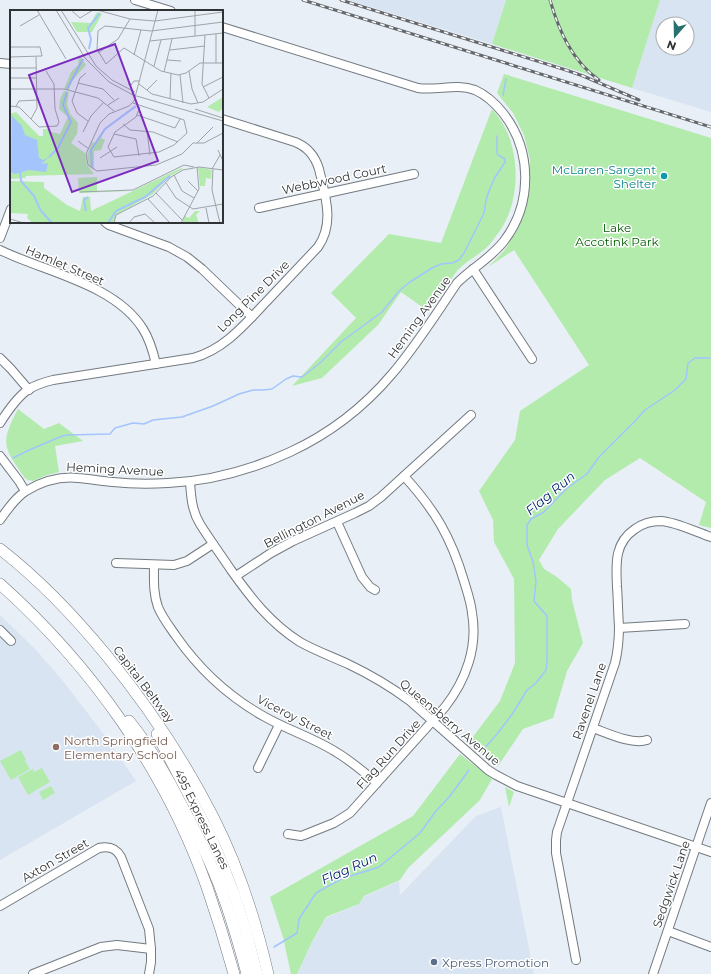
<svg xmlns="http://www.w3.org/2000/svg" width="711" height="974" font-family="Montserrat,sans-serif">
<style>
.built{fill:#d8e4f1;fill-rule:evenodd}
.green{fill:#b3ebad}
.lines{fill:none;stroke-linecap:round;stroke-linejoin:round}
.stream{stroke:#a3c4fd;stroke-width:1.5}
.minor-casing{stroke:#737a80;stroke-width:10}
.highway-casing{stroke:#737a80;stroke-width:12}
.minor{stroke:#fff;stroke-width:8}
.highway{stroke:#fff;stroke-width:11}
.rail-casing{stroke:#64686d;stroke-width:3}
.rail{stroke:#fff;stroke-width:1.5;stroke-dasharray:4.5;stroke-linecap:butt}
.culture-dot{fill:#0f9aa8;stroke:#fff;stroke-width:1.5}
.education-dot{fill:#8d6e63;stroke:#fff;stroke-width:1.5}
.service-dot{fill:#5c6f8a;stroke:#fff;stroke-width:1.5}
.labels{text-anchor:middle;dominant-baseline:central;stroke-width:3;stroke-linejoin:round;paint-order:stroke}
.culture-label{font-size:12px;fill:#0d838f;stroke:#fff;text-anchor:end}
.street-label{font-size:12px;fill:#303336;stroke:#fff}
.park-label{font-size:12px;fill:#005b00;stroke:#fff}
.education-label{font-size:12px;fill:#785e54;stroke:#fff;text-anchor:start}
.service-label{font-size:12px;fill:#4e5e75;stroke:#fff;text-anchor:start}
.water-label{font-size:13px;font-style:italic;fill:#002371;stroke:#fff}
.inset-river{fill:none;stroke:#a3c4fd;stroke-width:2}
.inset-road{fill:none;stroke:#9ea4a9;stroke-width:1}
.view{fill:#7b2cbf;fill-opacity:0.15;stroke:#7b2cbf;stroke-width:2}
.inset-edge{fill:none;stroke:#303336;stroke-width:2}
</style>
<rect width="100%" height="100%" fill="#e8eff6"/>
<g class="built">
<path d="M 349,0 L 506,0 L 492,44 Z"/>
<path d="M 660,0 L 711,0 L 711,112 L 632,88 ZM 663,24 L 687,24 L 687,48 L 663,48 Z"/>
<path d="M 0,615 L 36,650 L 63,681 L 105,736 L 136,781 L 0,860 Z"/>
<path d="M 501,807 L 534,974 L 297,974 L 312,943 L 326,918 L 358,905 L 364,897 L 399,881 L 400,895 L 476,816 Z"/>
</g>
<g class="green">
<path d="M 506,0 L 660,0 L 632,88 L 492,44 Z"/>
<path d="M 504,74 L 711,138 L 711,528 L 699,525 L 706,502 L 640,458 L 605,480 L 558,529 L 539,560 L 544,569 L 557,577 L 571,589 L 572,600 L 583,643 L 567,671 L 553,718 L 523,729 L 498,766 L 486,757 L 469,742 L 500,701 L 515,663 L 514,579 L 494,542 L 493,520 L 479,491 L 515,440 L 520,411 L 589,365 L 514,250 L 488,267 L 504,251 L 517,230 L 526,207 L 530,185 L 530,160 L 524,135 L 513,113 L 497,93 Z"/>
<path d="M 492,109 C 498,116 503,123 507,132 C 520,161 519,205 499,232 C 495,237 491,244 486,248 C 476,257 465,262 457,271 C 453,276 450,281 446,286 C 440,295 434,303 428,311 L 401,292 L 378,325 L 322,378 L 292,386 L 356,318 L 331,293 L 389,234 L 441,243 Z"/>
<path d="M 18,409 L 44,429 L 59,423 L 83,441 L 55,446 L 59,472 L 47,475 L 33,481 L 28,480 L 25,478 C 3,447 0,443 18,409 Z"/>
<path d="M 21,750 L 26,760 L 25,761 L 30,769 L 11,780 L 0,761 Z"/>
<path d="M 460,754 L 492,779 L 480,800 L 408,868 L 400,880 L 364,896 L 359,904 L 326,917 L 312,942 L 297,974 L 291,974 L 283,937 L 270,897 L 413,816 Z"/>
<path d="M 42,768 L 50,782 L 28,795 L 18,777 L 33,769 L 34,772 Z"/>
<path d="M 51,786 L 55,793 L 43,800 L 39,792 Z"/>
<path d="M 505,787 L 514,792 L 509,807 Z"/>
</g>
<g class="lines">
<g class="stream">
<path d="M 503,95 L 506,79"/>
<path d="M 13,458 L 27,451 L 62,436 L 68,435 L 110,434 L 115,428 L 133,423 L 144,424 L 153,420 L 182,417 L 213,406 L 239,394 L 253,390 L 263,390 L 272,389 L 286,379 L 293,376 L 302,377 L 321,362 L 341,342 L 382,312 L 399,291 L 410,282 L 432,268 L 441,264 L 452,263 L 459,260 L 464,253 L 484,213 L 486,200 L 489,191 L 494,179 L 505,162 L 505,159 L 498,155 L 497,153 L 497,136"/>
<path d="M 483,750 L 497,734 L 513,713 L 527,690 L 536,683 L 546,670 L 547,662 L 547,616 L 534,601 L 536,581 L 533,562 L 527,545 L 527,525 L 531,519 L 544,512 L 567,488 L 587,474 L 599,457 L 635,421 L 645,410 L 675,390 L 686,379 L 688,363 L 695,358 L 711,358"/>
<path d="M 274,947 L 297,933 L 299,919 L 316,893 L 341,879 L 379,867 L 420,833 L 436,811 L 450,796 L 469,770"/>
</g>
<g class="minor-casing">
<g id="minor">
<path d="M 135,0 L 171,11"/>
<path d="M 0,63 L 11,64"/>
<path d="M 259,208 L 414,174"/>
<path d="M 105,222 L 109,225 L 169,247 L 187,257 L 202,269 L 252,317"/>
<path d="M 0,238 L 11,209"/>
<path d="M 0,250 C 45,272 115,284 143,329 C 150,340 153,351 156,364"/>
<path d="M 473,269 L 532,359"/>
<path d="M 0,358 L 11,369 L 29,390"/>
<path d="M 0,423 C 7,412 18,396 29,389 C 36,385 45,382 53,380 L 193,358 C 225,349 245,324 267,301 C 284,283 301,265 318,247 C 335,223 325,195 319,169 C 315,156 308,147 295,142 L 222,119"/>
<path d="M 0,456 L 19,481 L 25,491"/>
<path d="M 190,482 C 191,497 192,511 200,524 C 210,540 221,555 231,570 C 251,598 270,623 300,642 C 316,651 333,657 350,665 C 371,675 391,687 410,701 L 488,770 L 496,775 L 517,786 L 711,852"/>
<path d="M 0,520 C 7,510 15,498 26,491 C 41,482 60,476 78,478 C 90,479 101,481 113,482 C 131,484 150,484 168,483 C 210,481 251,470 290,452 C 329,434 364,407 392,374 C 416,346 436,314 457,283 C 472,268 491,258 504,241 C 533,203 532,150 503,113 C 495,103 486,95 475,90 C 456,83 437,91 418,88 L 222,27"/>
<path d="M 337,522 L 362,577 L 370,587 L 375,590"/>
<path d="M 116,563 L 174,565 L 187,561 L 213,544"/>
<path d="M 154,565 C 154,579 153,593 158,607 C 162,617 169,626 176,636 C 199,669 229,697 265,717 C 288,730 314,738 336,752 C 351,761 364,772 377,783"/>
<path d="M 236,576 L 271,553 L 293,541 L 355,513 L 369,506 L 381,497 L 404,476 L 471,415"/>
<path d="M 619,628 L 685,624"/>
<path d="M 0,630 L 11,641"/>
<path d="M 593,728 C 607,733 632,745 647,740"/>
<path d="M 258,768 L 279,725"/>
<path d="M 288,834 L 301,836 L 304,835 L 334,823 L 350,813 L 445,707 C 466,680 478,647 472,613 C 471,602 467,591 464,581 C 451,537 435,510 404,476"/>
<path d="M 0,906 L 99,848 C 109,846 116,848 121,857 L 149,929 L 151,949 L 151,962 L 149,974"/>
<path d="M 668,931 L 711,947"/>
<path d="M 576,960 L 556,853 L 556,840 L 557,832 L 615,663 C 618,651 619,639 619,626 C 618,613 618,600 617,587 C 616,564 614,543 635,529 C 643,523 652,521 661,521 C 676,522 696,532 711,537"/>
<path d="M 33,974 L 101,947 L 117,945 L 151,949"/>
<path d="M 653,974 L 711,803"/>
</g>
</g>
<g class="highway-casing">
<g id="highway">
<path d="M 0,549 C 40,580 75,617 107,656 C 148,706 184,760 213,817 C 237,864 256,922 268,974"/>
<path d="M 0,584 C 92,666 166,771 207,887 C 217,916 226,945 234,974"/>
<path d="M 129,721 C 150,747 167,776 182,806 C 194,828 205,850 214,872 C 228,905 238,940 247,974"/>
<path d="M 157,734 L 209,833 L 222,863 L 235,897 L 246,931 L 257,974"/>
</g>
</g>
<use href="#minor" class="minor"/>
<use href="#highway" class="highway"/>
<g class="rail-casing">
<g id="rail">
<path d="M 303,0 L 711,127"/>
<path d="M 341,0 L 566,70 L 583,76 L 639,100"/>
<path d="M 550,0 C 559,31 572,61 599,80"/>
</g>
</g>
<use href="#rail" class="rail"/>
</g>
<circle class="culture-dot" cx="664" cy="176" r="4"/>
<circle class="education-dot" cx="56" cy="747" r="4"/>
<circle class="service-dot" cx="434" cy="962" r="4"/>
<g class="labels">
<g class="culture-label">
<text x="656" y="169">McLaren-Sargent<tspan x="656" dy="14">Shelter</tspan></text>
</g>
<g class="street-label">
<text transform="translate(334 179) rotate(-12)">Webbwood Court</text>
<text transform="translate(65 265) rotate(23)">Hamlet Street</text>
<text transform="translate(253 296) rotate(-45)">Long Pine Drive</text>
<text transform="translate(419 317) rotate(-54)">Heming Avenue</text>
<text transform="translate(115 469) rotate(3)">Heming Avenue</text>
<text transform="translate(314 519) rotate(-27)">Bellington Avenue</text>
<text transform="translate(144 684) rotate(53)">Capital Beltway</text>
<text transform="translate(589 701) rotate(-71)">Ravenel Lane</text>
<text transform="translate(295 717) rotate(27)">Viceroy Street</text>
<text transform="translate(450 722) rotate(40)">Queensberry Avenue</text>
<text transform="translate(388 754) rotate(-48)">Flag Run Drive</text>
<text transform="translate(202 819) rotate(64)">495 Express Lanes</text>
<text transform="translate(55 860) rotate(-30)">Axton Street</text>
<text transform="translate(671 884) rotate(-71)">Sedgwick Lane</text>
</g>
<g class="park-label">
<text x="617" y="227">Lake<tspan x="617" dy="14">Accotink Park</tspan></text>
</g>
<g class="education-label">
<text x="64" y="740">North Springfield<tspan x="64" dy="14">Elementary School</tspan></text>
</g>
<g class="service-label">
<text x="442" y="962">Xpress Promotion</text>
</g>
<g class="water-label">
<text transform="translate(550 493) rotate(-40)">Flag Run</text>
<text transform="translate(349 868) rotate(-24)">Flag Run</text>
</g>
</g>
<g transform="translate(10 10)">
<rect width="213" height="213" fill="#e8eff6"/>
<path d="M 87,2 L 92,4 L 82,22 L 67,22 L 61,12 L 81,13 ZM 69,45 L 76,55 L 62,71 L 59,80 L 54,79 L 61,62 L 68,55 ZM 54,81 L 59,82 L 57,94 L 60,104 L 68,113 L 67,124 L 61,133 L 75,143 L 77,155 L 84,164 L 15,166 L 16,168 L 0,169 L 0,104 L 6,102 L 29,126 L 33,126 L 33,119 L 40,119 L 41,122 L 50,124 L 58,107 L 49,99 L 50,89 ZM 213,87 L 213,98 L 209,102 L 197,97 ZM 96,117 L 91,128 L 95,130 L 91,140 L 84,141 L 84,160 L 79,156 L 77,145 L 82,132 L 87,133 ZM 188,157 L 202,160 L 201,169 L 196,168 L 195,176 L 190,176 ZM 171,158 L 173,159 L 160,166 L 143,184 L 106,205 L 103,213 L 23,213 L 17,208 L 18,204 L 0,203 L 0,171 L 34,172 L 34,178 L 57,195 L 70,201 L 73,187 L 80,187 L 81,201 ZM 87,167 L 87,181 L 120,181 L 69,183 L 68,168 ZM 185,201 L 190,201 L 186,205 L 189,213 L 172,213 L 175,206 L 179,208 Z" fill="#b3ebad"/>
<path d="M 2,106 L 12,116 L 15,125 L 27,130 L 29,148 L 33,150 L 39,147 L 31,154 L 38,153 L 36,162 L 19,160 L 5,164 L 1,162 Z" fill="#a3c4fd"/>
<path class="inset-river" d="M 79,39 L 81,29 L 78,18 L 90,3M 57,79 L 73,49M 39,147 L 48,138 L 61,112 L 53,95 L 57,82M 82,157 L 81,140 L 95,119 L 126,96M 10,161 L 11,171 L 24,186 L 31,201 L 42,213M 76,201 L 74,190 L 78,187M 98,213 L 106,201 L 135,187 L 160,166"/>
<path class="inset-road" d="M 27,0 L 56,49M 46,0 L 75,48 L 99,72 L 123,85 L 213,111M 51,0 L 86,56 L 102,70 L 125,82M 61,0 L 70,8 L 83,0M 87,0 L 120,9 L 145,11 L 213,2M 148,0 L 124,91 L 119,96 L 99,104 L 90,113 L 76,144 L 78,155 L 87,161 L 146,155 L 172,144 L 183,133 L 194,133 L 213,123M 185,0 L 185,26M 213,12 L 141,21 L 95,16 L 88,21 L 87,39 L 96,54 L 114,38 L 151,61 L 168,65 L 176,63 L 190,53 L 213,53M 10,16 L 29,5M 195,25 L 192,74 L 199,88M 140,31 L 213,23M 0,37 L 30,37 L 32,46 L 0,47M 160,40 L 195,36M 88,43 L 108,29 L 120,9M 124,45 L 131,20M 157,50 L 171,51M 206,53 L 206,24M 144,56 L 151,30M 0,58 L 26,58M 179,61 L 182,79 L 188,93M 154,62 L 162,29M 76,63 L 70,68 L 62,91 L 67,103 L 78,111M 170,65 L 173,93M 0,68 L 26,68M 68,73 L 93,79 L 104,90M 118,74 L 121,75 L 124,71 L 129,71M 129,74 L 142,84 L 181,94 L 193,92 L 213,79M 193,77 L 213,67M 0,79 L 54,79 L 88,88 L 104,101M 137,80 L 147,70M 160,89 L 161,63M 123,93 L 174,110 L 177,123 L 164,135 L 149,142 L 104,147 L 98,137 L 105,122 L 126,107 L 130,97M 98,95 L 109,88M 0,96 L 9,97 L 29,117 L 47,116 L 49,112 L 45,99 L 44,74 L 36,61M 6,96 L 9,91 L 27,90M 185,99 L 213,108M 127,105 L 165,118 L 170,109M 21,109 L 27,98 L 26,47M 113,114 L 120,120 L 143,122 L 168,132M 137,121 L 140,145M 73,122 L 81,106 L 94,92M 104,124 L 126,129 L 129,146M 68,131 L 79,139M 187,133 L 203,117M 208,140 L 213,151 L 213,187M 90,148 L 107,137M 202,159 L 210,145M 203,159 L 202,180 L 210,213M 164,165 L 172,181 L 184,188M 178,171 L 188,181M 156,173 L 166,188 L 183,199 L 213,194M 70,182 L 123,180 L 174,155 L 184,157M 146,183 L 172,210M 138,189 L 160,213M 196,198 L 199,213M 0,209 L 14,213M 104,213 L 106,205 L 143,186 L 161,167 L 173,160 L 189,157 L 213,160M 119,213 L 124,207 L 135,204 L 145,213M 171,213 L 189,179 L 187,157"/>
<path class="view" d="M 105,34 L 148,151 L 62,182 L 19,65 Z"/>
<rect width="213" height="213" class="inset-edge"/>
</g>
<g transform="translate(675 36) rotate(200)"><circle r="19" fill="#ffffff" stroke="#acadaf"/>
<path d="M0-3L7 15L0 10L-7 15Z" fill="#26706d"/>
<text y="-6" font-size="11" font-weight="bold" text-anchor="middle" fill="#303336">N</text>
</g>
</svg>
